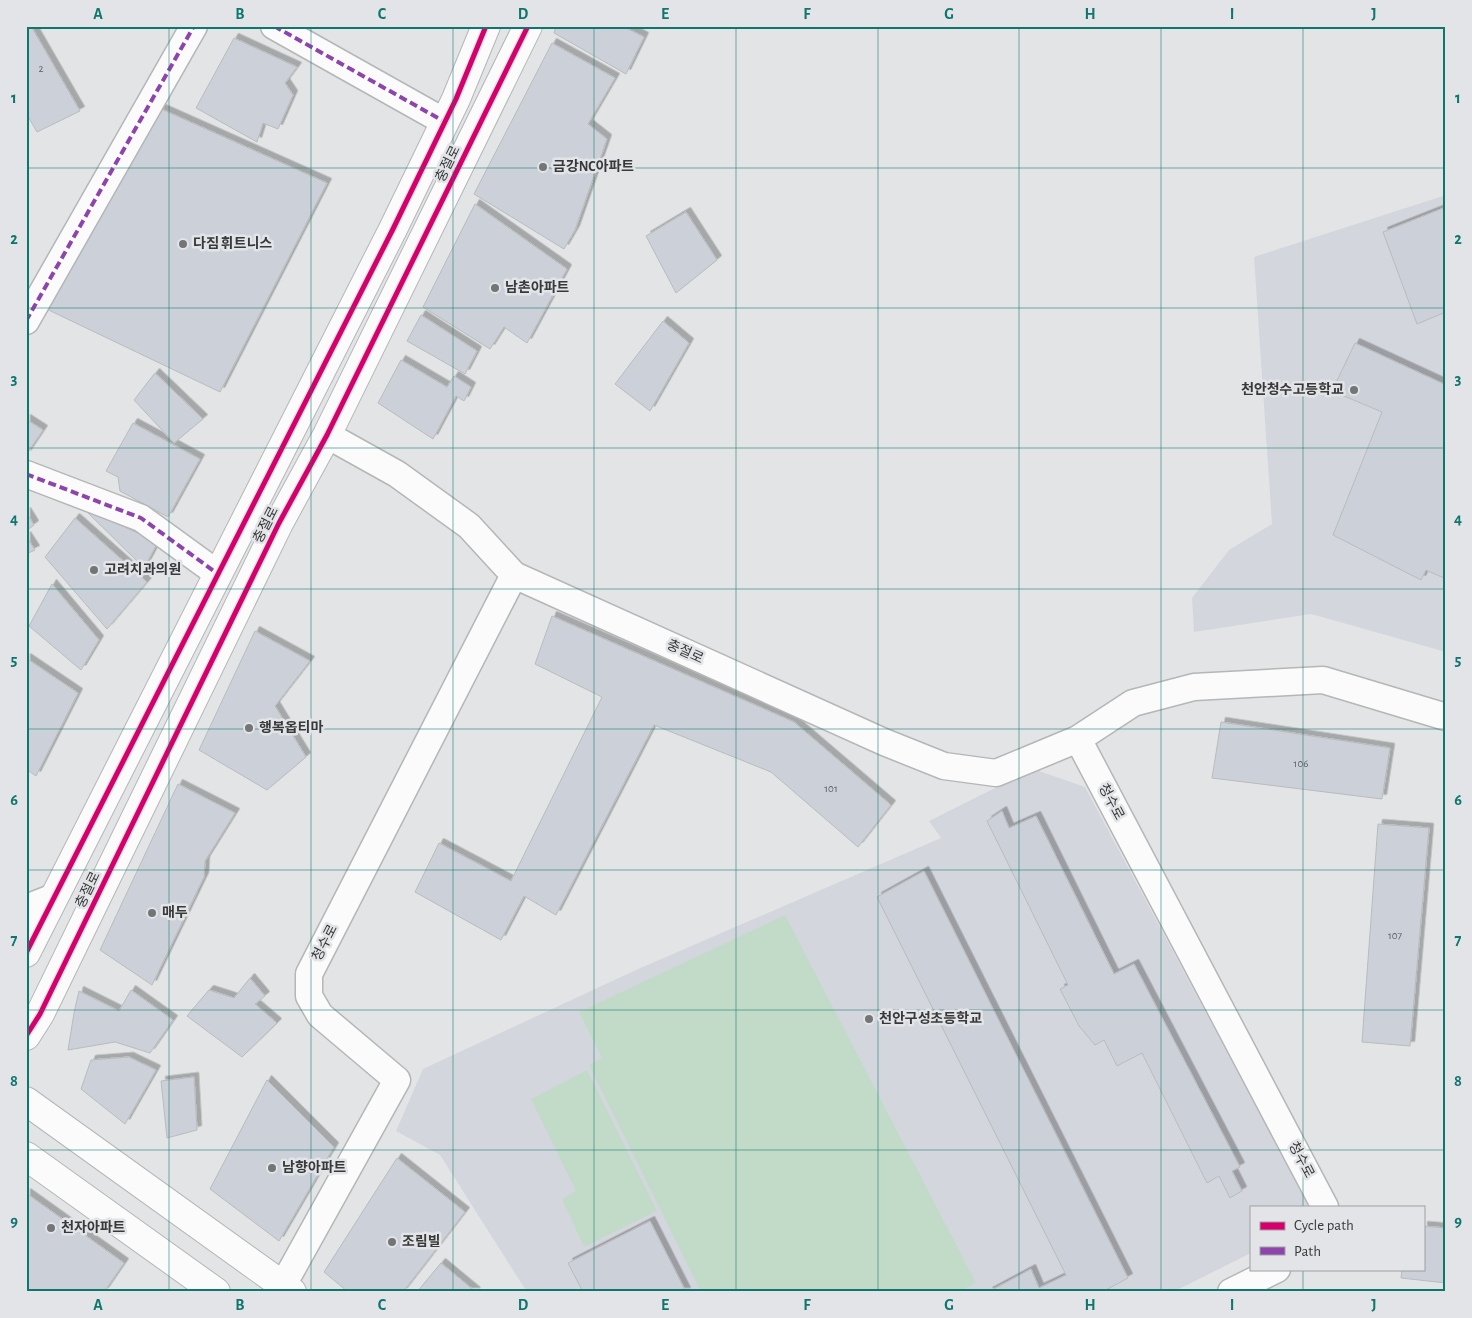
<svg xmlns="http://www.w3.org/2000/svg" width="1472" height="1318" font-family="'Alegreya Sans','Noto Sans KR',sans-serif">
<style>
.built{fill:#d4d6dd}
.green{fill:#c1dbc8}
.building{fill:#cbd0d9;stroke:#babbbc;filter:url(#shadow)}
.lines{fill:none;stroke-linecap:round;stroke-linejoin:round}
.street-casing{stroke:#b5b6b7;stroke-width:29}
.secondary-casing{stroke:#b5b6b7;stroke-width:30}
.street{stroke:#fbfbfb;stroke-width:26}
.secondary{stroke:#fbfbfb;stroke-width:28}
.quiet{stroke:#8e44ad;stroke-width:4;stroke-dasharray:8 4;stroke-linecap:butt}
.cycleway-casing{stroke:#e2e4e7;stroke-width:8}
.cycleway{stroke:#d6006c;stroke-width:5}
.grid{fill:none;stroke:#0f766e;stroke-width:1;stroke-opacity:0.55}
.poi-dot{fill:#747576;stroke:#e2e4e7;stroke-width:2}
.labels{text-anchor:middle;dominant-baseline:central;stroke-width:5;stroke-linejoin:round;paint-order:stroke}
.number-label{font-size:11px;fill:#5e6064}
.street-label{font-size:14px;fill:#38393a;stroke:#e2e4e7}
.poi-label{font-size:14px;font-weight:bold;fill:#38393a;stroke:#e2e4e7;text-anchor:start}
.neatline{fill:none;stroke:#0f766e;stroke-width:2}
.grid-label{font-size:16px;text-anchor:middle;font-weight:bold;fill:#0f766e}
</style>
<defs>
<filter id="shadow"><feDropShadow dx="4.5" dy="-4.5" stdDeviation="0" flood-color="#0004"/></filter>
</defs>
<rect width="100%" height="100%" fill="#e3e4e6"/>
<g class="built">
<path d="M 1446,195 L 1446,652 L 1311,614 L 1194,632 L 1192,598 L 1229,550 L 1272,524 L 1254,257 Z"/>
<path d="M 1033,769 L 1085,787 L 1307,1202 L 1307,1207 L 1251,1207 L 1251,1253 L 1173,1292 L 527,1292 L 440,1155 L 396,1131 L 423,1069 L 636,970 L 941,838 L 929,821 Z"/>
</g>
<g class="green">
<path d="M 785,915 L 976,1283 L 958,1292 L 701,1292 L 589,1065 L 602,1058 L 579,1012 Z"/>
<path d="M 587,1070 L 657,1211 L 584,1247 L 562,1199 L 576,1191 L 531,1099 Z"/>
</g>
<g class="building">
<path d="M 26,26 L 31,26 L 80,111 L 37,132 L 26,113 Z"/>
<path d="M 556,26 L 622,26 L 644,37 L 626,74 L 554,33 Z"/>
<path d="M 234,38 L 297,67 L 285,83 L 293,95 L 278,129 L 263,123 L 257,142 L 196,108 Z"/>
<path d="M 552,43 L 615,78 L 588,124 L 607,139 L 575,230 L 564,249 L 474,194 Z"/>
<path d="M 150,104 L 327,183 L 220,392 L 36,304 Z"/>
<path d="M 475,204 L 567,269 L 527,343 L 504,327 L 490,349 L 423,307 Z"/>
<path d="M 1446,207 L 1446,312 L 1417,324 L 1383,232 Z"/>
<path d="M 686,212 L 717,260 L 676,293 L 646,236 Z"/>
<path d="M 421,315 L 477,351 L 465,374 L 407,341 Z"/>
<path d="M 663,321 L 689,343 L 650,411 L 615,384 Z"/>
<path d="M 1355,343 L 1446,385 L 1446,579 L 1426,570 L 1421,580 L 1333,535 L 1382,412 L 1332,391 Z"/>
<path d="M 401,360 L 447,387 L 454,376 L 471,387 L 464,401 L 456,396 L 433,439 L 378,403 Z"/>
<path d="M 155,373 L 203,419 L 174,443 L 134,400 Z"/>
<path d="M 26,419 L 43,430 L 26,455 Z"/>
<path d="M 133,423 L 200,459 L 168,517 L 120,491 L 118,477 L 106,471 Z"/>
<path d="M 84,509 L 158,542 L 144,568 Z"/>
<path d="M 26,512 L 34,525 L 26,531 Z"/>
<path d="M 75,518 L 147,582 L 107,629 L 45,557 Z"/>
<path d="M 26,536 L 35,550 L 26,554 Z"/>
<path d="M 52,584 L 99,640 L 81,670 L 29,626 Z"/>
<path d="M 552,616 L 794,722 L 891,805 L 858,847 L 771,772 L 654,725 L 556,915 L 524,896 L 501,940 L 415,892 L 439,843 L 511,881 L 602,697 L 535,664 Z"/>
<path d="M 255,631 L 310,661 L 275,706 L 306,757 L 267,790 L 199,750 Z"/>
<path d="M 26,658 L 78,693 L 36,776 L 26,769 Z"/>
<path d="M 1221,722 L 1390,748 L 1382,799 L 1212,778 Z"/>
<path d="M 178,784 L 235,813 L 205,861 L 204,877 L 152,985 L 100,950 Z"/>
<path d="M 1002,811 L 1009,828 L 1036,816 L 1114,974 L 1134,964 L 1240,1167 L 1232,1171 L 1242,1191 L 1230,1198 L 1219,1176 L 1207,1183 L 1142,1053 L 1117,1066 L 1104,1040 L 1095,1045 L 1079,1026 L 1060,989 L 1068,985 L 987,821 Z"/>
<path d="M 1378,824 L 1429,828 L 1410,1046 L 1362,1042 Z"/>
<path d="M 924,871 L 1128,1278 L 1102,1292 L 988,1292 L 1031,1269 L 1039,1288 L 1066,1275 L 877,897 Z"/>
<path d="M 250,978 L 265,996 L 255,1004 L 277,1023 L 242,1057 L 187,1016 L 209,990 L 234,998 Z"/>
<path d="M 131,990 L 173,1020 L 150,1053 L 115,1042 L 68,1050 L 74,1013 L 79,991 L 119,1011 Z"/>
<path d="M 129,1057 L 156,1070 L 125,1124 L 81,1089 L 91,1060 Z"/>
<path d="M 194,1077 L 197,1130 L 167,1138 L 161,1081 Z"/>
<path d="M 267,1080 L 334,1147 L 279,1241 L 210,1189 Z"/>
<path d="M 397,1158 L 465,1212 L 403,1292 L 348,1292 L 324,1272 Z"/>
<path d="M 26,1193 L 124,1263 L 104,1292 L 26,1292 Z"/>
<path d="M 650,1221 L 686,1292 L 583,1292 L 568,1263 Z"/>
<path d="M 1423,1226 L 1446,1228 L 1446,1283 L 1401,1278 L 1402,1269 L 1423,1269 Z"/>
<path d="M 441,1263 L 476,1292 L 417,1292 Z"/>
</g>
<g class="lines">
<g class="street-casing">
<g id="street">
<path d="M 274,26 L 445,122"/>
<path d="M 26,321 L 194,26"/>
<path d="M 327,435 L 397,474 L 469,526 L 514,575 L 884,742 L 944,766 L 996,773 L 1078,739 L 1133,703 L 1194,687 L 1323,680 L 1446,717"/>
<path d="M 26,474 L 141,518 L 218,574"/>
<path d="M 1078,739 L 1325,1207"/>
<path d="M 26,908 L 54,897"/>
<path d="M 283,1285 L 397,1080 L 320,1015 L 309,996 L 309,974 L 514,575"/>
<path d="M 1231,1292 L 1277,1269"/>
</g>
</g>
<g class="secondary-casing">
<g id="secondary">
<path d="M 26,953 L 393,229 L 456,99 L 486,26"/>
<path d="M 26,1036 L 40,1014 L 279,523 L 327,435 L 528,26"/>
<path d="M 26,1101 L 292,1292"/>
<path d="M 26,1156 L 216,1292"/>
</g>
</g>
<use href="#street" class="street"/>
<use href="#secondary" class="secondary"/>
<g class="quiet">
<path d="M 274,26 L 445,122"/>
<path d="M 26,321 L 194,26"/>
<path d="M 26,474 L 141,518 L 218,574"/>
</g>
<g class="cycleway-casing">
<g id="cycleway">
<path d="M 26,953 L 393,229 L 456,99 L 486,26"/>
<path d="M 26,1036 L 40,1014 L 279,523 L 327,435 L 528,26"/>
</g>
</g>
<use href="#cycleway" class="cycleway"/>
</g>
<path class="grid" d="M 169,26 L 169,1292M 311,26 L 311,1292M 453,26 L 453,1292M 594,26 L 594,1292M 736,26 L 736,1292M 878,26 L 878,1292M 1019,26 L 1019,1292M 1161,26 L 1161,1292M 1303,26 L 1303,1207M 26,168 L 1446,168M 26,308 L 1446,308M 26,448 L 1446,448M 26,589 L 1446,589M 26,729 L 1446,729M 26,870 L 1446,870M 26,1010 L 1446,1010M 26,1150 L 1446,1150M 1303,1269 L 1303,1292"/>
<g class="poi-dot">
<circle cx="543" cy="167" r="5"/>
<circle cx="183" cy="244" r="5"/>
<circle cx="495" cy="288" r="5"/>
<circle cx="1354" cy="390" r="5"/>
<circle cx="94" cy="570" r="5"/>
<circle cx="249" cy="728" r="5"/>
<circle cx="152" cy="913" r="5"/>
<circle cx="869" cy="1019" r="5"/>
<circle cx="272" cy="1168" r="5"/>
<circle cx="51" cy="1228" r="5"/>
<circle cx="392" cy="1242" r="5"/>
</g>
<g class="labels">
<g class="number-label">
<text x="41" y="68">2</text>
<text x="1301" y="763">106</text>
<text x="831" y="788">101</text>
<text x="1395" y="935">107</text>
</g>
<g class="street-label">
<text transform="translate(448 164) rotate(-64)">충절로</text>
<text transform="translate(266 525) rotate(-63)">충절로</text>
<text transform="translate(685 652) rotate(24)">충절로</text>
<text transform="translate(1111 802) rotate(62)">청수로</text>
<text transform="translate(88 890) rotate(-64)">충절로</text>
<text transform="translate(325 943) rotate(-63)">청수로</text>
<text transform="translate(1301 1160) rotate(62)">청수로</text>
</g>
<g class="poi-label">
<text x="553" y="167">금강NC아파트</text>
<text x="193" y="244">다짐 휘트니스</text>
<text x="505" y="288">남촌아파트</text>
<text x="1344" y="390" text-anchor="end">천안청수고등학교</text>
<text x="104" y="570">고려치과의원</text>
<text x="259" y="728">행복옵티마</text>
<text x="162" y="913">매두</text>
<text x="879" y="1019">천안구성초등학교</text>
<text x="282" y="1168">남향아파트</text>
<text x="61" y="1228">천자아파트</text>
<text x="402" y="1242">조림빌</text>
</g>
</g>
<rect width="1472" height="1318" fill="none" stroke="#e2e4e7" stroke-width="55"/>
<rect x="1250" y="1206" width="175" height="65" fill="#e2e4e7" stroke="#9ea0a2"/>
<rect x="1260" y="1222" width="25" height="8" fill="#d6006c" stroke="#9ea0a2"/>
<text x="1294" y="1230" font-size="15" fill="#38393a">Cycle path</text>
<rect x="1260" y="1247" width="25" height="8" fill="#8e44ad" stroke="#9ea0a2"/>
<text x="1294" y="1256" font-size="15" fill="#38393a">Path</text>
<rect x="28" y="28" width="1416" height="1262" class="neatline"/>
<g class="grid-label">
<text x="98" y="19">A</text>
<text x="240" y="19">B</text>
<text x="382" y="19">C</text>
<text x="523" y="19">D</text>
<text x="665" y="19">E</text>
<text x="807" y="19">F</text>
<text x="949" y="19">G</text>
<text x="1090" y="19">H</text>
<text x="1232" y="19">I</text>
<text x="1374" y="19">J</text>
<text x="14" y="103">1</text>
<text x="1458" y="103">1</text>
<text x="14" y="244">2</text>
<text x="1458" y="244">2</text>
<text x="14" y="384">3</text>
<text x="1458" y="384">3</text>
<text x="14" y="524">4</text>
<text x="1458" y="524">4</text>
<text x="14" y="665">5</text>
<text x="1458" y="665">5</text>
<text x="14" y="805">6</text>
<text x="1458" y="805">6</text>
<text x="14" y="945">7</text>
<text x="1458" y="945">7</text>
<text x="14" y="1086">8</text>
<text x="1458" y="1086">8</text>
<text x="14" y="1226">9</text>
<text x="1458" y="1226">9</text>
<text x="98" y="1310">A</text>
<text x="240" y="1310">B</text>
<text x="382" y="1310">C</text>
<text x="523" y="1310">D</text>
<text x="665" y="1310">E</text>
<text x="807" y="1310">F</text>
<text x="949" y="1310">G</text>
<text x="1090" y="1310">H</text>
<text x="1232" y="1310">I</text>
<text x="1374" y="1310">J</text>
</g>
</svg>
